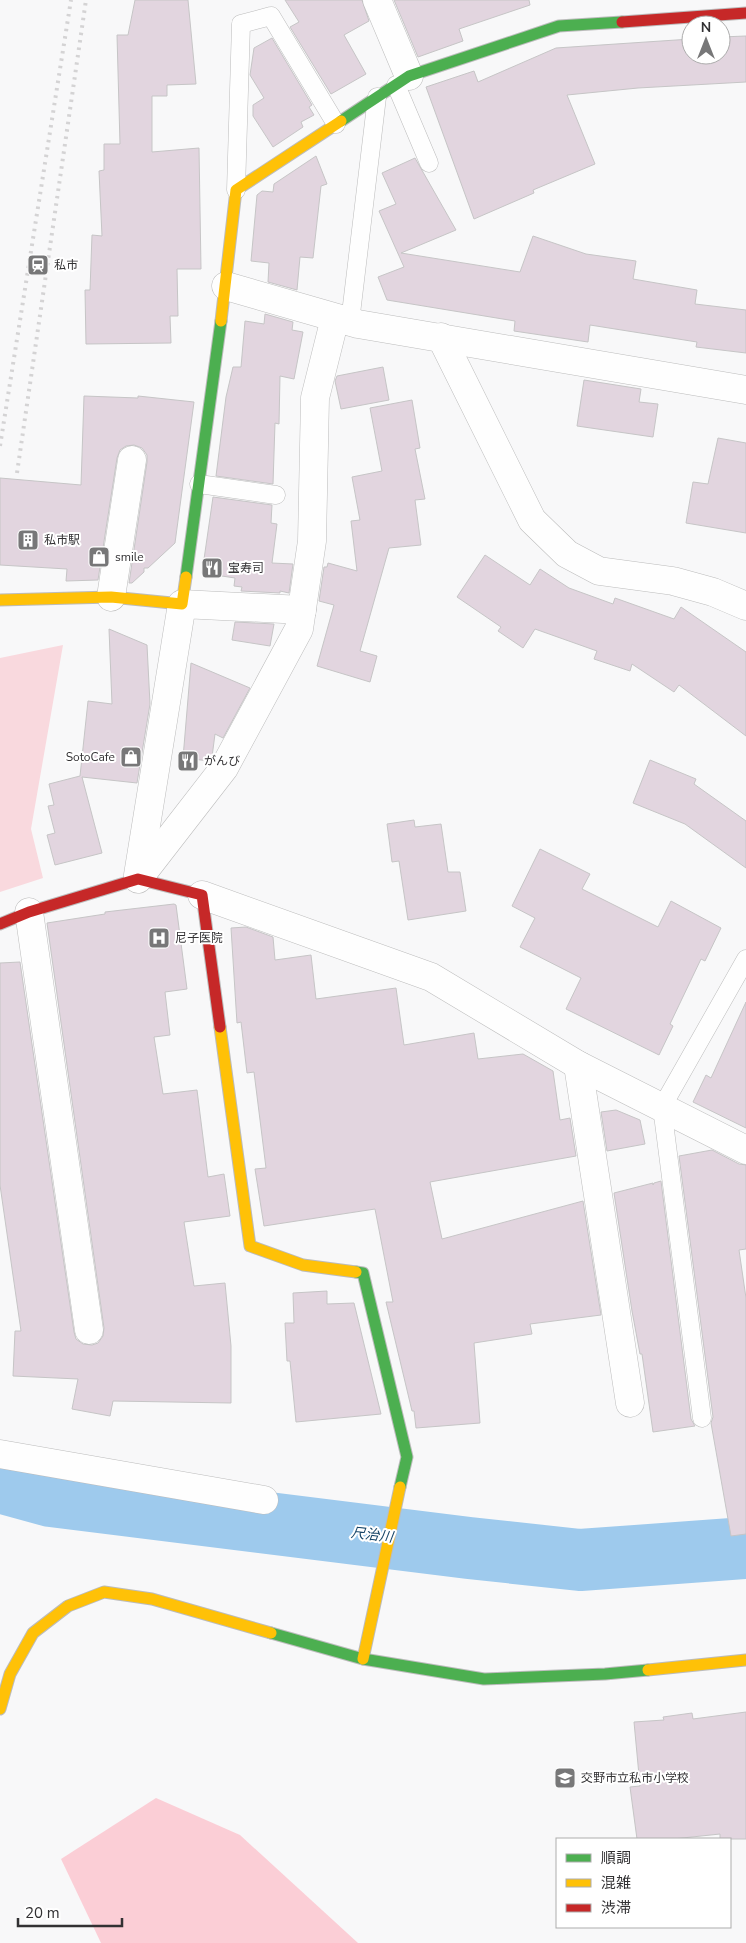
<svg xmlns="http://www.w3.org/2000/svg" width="746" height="1943" font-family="'Nunito Sans','Noto Sans JP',sans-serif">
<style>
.green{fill:#f9d9de}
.forest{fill:#fbced6}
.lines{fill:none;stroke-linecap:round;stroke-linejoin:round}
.river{stroke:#9ecaed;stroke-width:62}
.building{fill:#e2d5df;stroke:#c6c5c6}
.lane-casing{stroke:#bcbcbc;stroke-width:19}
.street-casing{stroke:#bcbcbc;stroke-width:29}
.fast-casing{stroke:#bcbcbc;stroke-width:13}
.slow-casing{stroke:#bcbcbc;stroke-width:13}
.jam-casing{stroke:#bcbcbc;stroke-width:13}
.lane{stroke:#fefefe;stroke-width:18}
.street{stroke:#fefefe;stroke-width:28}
.fast{stroke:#4caf50;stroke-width:11}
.slow{stroke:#ffc107;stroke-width:11}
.jam{stroke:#c62828;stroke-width:11}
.rail{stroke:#d4d3d4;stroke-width:4;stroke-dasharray:2.5 5;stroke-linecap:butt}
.labels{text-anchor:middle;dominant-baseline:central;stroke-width:4;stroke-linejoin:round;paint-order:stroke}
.poi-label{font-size:12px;fill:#323133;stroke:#fff;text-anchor:start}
.water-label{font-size:14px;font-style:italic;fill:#184668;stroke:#fff}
</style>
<rect width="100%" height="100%" fill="#f8f8f9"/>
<path class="green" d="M 63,645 L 31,829 L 43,878 L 0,892 L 0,658 Z"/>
<path class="forest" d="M 156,1798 L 240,1835 L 358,1943 L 101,1943 L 61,1859 Z"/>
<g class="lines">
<path class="river" d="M 0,1482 L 51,1496 L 469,1548 L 580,1560 L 746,1548"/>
</g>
<g class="building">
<path d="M 135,0 L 188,0 L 196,84 L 167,85 L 167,96 L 152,96 L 152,152 L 199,148 L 201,269 L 177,269 L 178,316 L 170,316 L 171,343 L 86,344 L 85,290 L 90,290 L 92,235 L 102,236 L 99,171 L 104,170 L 104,144 L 120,144 L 117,35 L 128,35 Z"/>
<path d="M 285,0 L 362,0 L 369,21 L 344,35 L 366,74 L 331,94 L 290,27 L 299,22 Z"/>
<path d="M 394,0 L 529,0 L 530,5 L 459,29 L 463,41 L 418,57 Z"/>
<path d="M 746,36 L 746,82 L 638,88 L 567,95 L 595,164 L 533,190 L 534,193 L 474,219 L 426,87 L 474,71 L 478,82 L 556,48 L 691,39 L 691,55 L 721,55 L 721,37 Z"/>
<path d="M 272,38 L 312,105 L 309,107 L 314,115 L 301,122 L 303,127 L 273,147 L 253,116 L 253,105 L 264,98 L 250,75 L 254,48 Z"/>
<path d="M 316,156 L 327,184 L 321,186 L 313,258 L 300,257 L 297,290 L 268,282 L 269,263 L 251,261 L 257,195 L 262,191 L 273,192 L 274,184 Z"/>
<path d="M 415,158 L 456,230 L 401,253 L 520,272 L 533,236 L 586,254 L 636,261 L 633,279 L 697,290 L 695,304 L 746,310 L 746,353 L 696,347 L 697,342 L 590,325 L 588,342 L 514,331 L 515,321 L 387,300 L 378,277 L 404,267 L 379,211 L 396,204 L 382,173 Z"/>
<path d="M 265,314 L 293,322 L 292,330 L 303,332 L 294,379 L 280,376 L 279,424 L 275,423 L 273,484 L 216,476 L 226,397 L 233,367 L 241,367 L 245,321 L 264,324 Z"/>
<path d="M 383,367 L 389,400 L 341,409 L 335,381 L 337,376 Z"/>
<path d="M 584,380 L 641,389 L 639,402 L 658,404 L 653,437 L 577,426 Z"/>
<path d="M 84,396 L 138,398 L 138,396 L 194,402 L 175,543 L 148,568 L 144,568 L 144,572 L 132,583 L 129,583 L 147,462 L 147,455 L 142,448 L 134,445 L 126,446 L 120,450 L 117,458 L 98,580 L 66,581 L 67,569 L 0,565 L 0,478 L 81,485 Z"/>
<path d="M 412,400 L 420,448 L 415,449 L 425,499 L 415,500 L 421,545 L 389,548 L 360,651 L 377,656 L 370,682 L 317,666 L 334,605 L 319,601 L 324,567 L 327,567 L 328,563 L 357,571 L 351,521 L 360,520 L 352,477 L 382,471 L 370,408 Z"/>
<path d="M 718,438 L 746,443 L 746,533 L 686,523 L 693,482 L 708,484 Z"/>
<path d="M 213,497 L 272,505 L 271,523 L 277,524 L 272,563 L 293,564 L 289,593 L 280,591 L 280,593 L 241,591 L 242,587 L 234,586 L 235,578 L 202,573 Z"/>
<path d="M 485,555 L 530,585 L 540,569 L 569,588 L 613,604 L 615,598 L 674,619 L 681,607 L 746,652 L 746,736 L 679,685 L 674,692 L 632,664 L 630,671 L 594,659 L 597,651 L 535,629 L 523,648 L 498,631 L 501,627 L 457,597 Z"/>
<path d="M 235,622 L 274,624 L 270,646 L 232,640 Z"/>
<path d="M 109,629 L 147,645 L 150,704 L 137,783 L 82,777 L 102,853 L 55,865 L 47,835 L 55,833 L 48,806 L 54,805 L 49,784 L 80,776 L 88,701 L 112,704 Z"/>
<path d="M 191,663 L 250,688 L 223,738 L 215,734 L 212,757 L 210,761 L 183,758 Z"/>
<path d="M 650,760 L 696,779 L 694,784 L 746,821 L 746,868 L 685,824 L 633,803 Z"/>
<path d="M 414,820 L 415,827 L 441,824 L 448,872 L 460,872 L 466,911 L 408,920 L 399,861 L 392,862 L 387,824 Z"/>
<path d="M 540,849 L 590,874 L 582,889 L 658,927 L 671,901 L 721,928 L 705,961 L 701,959 L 670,1024 L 673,1026 L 659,1055 L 566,1009 L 581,978 L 520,947 L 535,918 L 512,906 Z"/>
<path d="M 174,904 L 176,905 L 187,989 L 165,992 L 170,1035 L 154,1037 L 163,1094 L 197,1090 L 208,1177 L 224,1174 L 230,1216 L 184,1222 L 194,1286 L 225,1283 L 231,1346 L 231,1403 L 113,1401 L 110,1416 L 72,1409 L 78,1379 L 13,1376 L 15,1331 L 21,1331 L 0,1185 L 0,963 L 20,962 L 74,1332 L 76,1339 L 83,1344 L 92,1345 L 98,1343 L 103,1336 L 104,1328 L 47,923 L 105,914 L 105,912 Z"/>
<path d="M 246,927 L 273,937 L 275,960 L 311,955 L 316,999 L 396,988 L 404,1045 L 474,1033 L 478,1059 L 523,1054 L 553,1071 L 560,1120 L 570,1118 L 576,1156 L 430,1182 L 442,1239 L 583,1201 L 601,1315 L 530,1324 L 532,1334 L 474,1343 L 480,1423 L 416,1428 L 414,1411 L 412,1411 L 386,1302 L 393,1302 L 375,1209 L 264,1226 L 255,1169 L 266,1168 L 254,1072 L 247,1073 L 241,1022 L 237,1023 L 231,928 Z"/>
<path d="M 746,1002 L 746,1128 L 693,1102 L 706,1075 L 711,1078 Z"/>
<path d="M 616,1110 L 640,1120 L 645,1144 L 607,1151 L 601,1112 Z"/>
<path d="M 712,1150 L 739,1164 L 746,1165 L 746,1249 L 739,1250 L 746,1298 L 746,1534 L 731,1536 L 711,1423 L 713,1417 L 679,1156 Z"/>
<path d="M 661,1181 L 691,1419 L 695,1426 L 653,1432 L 642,1354 L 640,1354 L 632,1311 L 614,1193 L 653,1183 L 653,1185 L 654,1183 Z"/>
<path d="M 327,1291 L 327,1304 L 354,1303 L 381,1414 L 296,1422 L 290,1361 L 287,1361 L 285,1323 L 294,1323 L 293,1293 Z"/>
<path d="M 746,1712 L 746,1839 L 720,1839 L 720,1834 L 673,1839 L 637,1839 L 630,1787 L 640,1786 L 634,1722 L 664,1720 L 663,1717 L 692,1713 L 693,1719 Z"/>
</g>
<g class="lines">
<g class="lane-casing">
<g id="lane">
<path d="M 396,85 L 429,163"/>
<path d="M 236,190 L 241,24 L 271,16 L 336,124"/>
<path d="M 350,322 L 377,97"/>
<path d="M 199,484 L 276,495"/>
<path d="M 702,1418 L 662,1107 L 746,959"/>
</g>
</g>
<g class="street-casing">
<g id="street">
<path d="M 377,0 L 409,76"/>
<path d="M 226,286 L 358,324 L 746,390"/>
<path d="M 441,337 L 532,520 L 567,554 L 599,571 L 673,581 L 713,592 L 746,606"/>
<path d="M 111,597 L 132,460"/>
<path d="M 138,875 L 182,604 L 302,610"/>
<path d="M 138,879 L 224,768 L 299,629 L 312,541 L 315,398 L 335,318"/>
<path d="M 202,895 L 431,977 L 578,1065 L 746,1150"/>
<path d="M 29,912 L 89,1330"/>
<path d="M 578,1065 L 630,1403"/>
<path d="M 0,1454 L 264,1500"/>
</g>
</g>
<g class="fast-casing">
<g id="fast">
<path d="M 341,121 L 409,76 L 559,26 L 622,22"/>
<path d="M 186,577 L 221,321"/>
<path d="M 356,1272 L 363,1273 L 407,1457 L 400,1487"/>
<path d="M 271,1633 L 363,1659 L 484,1679 L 605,1674 L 648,1670"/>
</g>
</g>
<g class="slow-casing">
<g id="slow">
<path d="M 221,321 L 236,190 L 341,121"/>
<path d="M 0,600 L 111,597 L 182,604 L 186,577"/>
<path d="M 220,1027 L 250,1246 L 303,1265 L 356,1272"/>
<path d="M 363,1659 L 400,1487"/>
<path d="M 648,1670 L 746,1660"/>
<path d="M 0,1709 L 10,1674 L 33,1633 L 68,1606 L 104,1592 L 152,1599 L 271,1633"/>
</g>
</g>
<g class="jam-casing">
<g id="jam">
<path d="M 622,22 L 746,13"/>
<path d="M 0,924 L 29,912 L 138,879 L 202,895 L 220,1027"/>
</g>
</g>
<use href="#lane" class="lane"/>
<use href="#street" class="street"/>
<use href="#fast" class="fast"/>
<use href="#slow" class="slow"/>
<use href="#jam" class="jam"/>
<g class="rail">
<path d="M 0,446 L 71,0"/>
<path d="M 17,473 L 86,0"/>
</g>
</g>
<defs>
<g id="station-square" transform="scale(1.125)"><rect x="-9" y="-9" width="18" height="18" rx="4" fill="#777778" stroke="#fff"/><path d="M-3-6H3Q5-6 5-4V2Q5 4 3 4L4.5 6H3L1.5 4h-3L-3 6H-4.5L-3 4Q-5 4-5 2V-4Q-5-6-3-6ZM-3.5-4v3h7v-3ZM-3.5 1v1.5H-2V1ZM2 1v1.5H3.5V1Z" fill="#fff"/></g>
<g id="building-square" transform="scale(1.125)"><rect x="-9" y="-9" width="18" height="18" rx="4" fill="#777778" stroke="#fff"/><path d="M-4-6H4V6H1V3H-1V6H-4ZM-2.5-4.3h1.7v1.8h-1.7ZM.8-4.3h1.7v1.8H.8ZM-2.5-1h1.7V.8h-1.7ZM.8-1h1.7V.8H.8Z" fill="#fff"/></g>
<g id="shop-square" transform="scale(1.125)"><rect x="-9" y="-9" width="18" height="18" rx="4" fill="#777778" stroke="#fff"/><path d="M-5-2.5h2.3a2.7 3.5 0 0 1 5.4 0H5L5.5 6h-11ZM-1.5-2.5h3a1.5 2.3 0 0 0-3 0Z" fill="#fff"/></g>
<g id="restaurant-square" transform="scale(1.125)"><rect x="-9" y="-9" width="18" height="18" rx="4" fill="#777778" stroke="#fff"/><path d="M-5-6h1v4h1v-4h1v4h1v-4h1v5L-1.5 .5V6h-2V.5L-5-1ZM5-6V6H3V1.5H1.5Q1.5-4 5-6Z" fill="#fff"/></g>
<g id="hospital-square" transform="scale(1.125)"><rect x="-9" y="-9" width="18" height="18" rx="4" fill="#777778" stroke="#fff"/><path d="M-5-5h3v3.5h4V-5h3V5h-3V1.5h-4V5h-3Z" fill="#fff"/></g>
<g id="school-square" transform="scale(1.125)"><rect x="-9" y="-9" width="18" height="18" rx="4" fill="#777778" stroke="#fff"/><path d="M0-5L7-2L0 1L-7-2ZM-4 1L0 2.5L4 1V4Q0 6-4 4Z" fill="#fff"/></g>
</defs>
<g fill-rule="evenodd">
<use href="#station-square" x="38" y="265"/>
<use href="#building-square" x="28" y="540"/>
<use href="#shop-square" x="99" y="557"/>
<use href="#restaurant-square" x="212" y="568"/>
<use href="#shop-square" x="131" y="757"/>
<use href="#restaurant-square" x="188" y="761"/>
<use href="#hospital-square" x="159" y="938"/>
<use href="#school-square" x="565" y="1778"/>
</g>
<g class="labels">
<g class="poi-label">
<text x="54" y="265">私市</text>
<text x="44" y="540">私市駅</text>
<text x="115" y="557">smile</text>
<text x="228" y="568">宝寿司</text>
<text x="115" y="757" text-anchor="end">SotoCafe</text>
<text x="204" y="761">がんび</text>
<text x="175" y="938">尼子医院</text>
<text x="581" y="1778">交野市立私市小学校</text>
</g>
<g class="water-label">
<text transform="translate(372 1535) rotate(7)">尺治川</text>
</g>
</g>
<rect x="556" y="1838" width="175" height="90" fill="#ffffff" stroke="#adadad"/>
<rect x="566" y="1854" width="25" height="8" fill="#4caf50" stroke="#adadad"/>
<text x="601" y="1863" font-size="15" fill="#323133">順調</text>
<rect x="566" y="1879" width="25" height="8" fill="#ffc107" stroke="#adadad"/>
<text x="601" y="1888" font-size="15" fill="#323133">混雑</text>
<rect x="566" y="1904" width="25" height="8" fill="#c62828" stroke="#adadad"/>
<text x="601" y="1913" font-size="15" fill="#323133">渋滞</text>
<g transform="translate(706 40)"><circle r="24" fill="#ffffff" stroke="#adadad"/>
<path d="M0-4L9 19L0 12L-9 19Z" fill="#777778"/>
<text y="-8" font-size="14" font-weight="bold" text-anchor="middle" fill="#323133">N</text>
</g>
<path d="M18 1918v8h104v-8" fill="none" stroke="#323133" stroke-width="2.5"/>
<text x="25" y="1918" font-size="15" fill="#323133" stroke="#ffffff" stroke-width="4" paint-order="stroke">20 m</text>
</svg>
